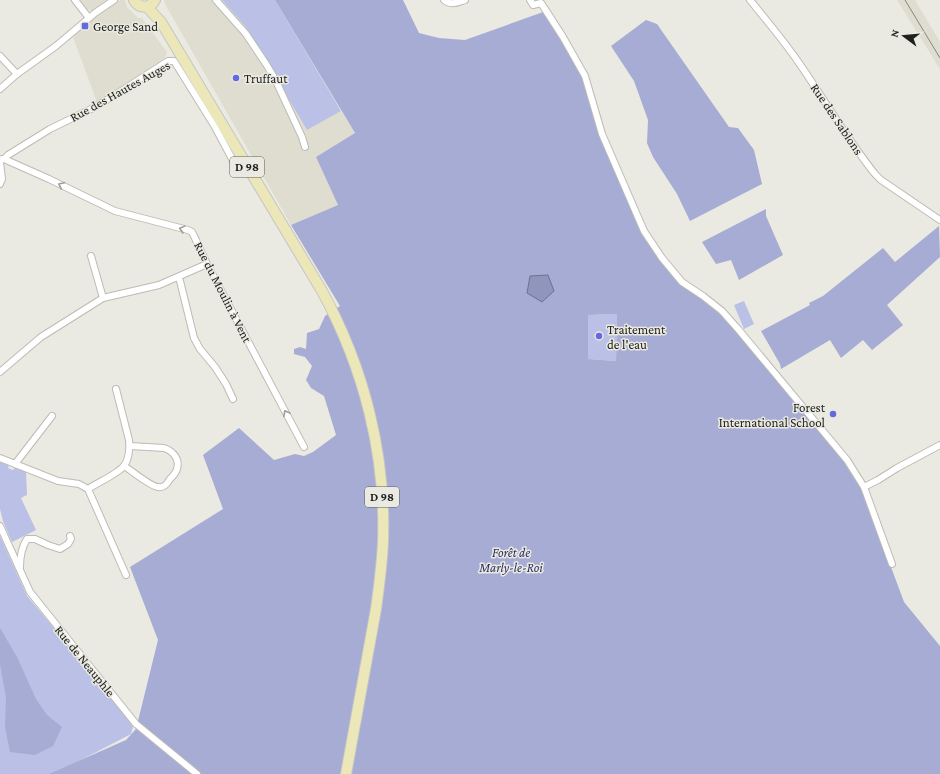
<svg xmlns="http://www.w3.org/2000/svg" width="940" height="774" font-family="'Crimson Pro',serif">
<style>
.built{fill:#dfddcf}
.green{fill:#bac0e6}
.forest{fill:#a6acd4;fill-rule:evenodd}
.water{fill:#8f95bc;stroke:#6e728d}
.lines{fill:none;stroke-linecap:round;stroke-linejoin:round}
.street-casing{stroke:#bcbcb5;stroke-width:8}
.primary-casing{stroke:#c5c5c4;stroke-width:12}
.street{stroke:#fff;stroke-width:6}
.primary{stroke:#ece7b9;stroke-width:10}
.tram{stroke:#868681;stroke-width:1}
.oneway{stroke:#9b9b9a}
.poi-dot{fill:#6468e1;stroke:#eaeae2;stroke-width:1.5}
.labels{text-anchor:middle;dominant-baseline:central;stroke-width:3;stroke-linejoin:round;paint-order:stroke}
.shield{fill:#eaeae2;stroke:#5d5d59;stroke-width:1}
.shield-label{font-size:12px;font-weight:bold;fill:#21211e}
.poi-label{font-size:13px;fill:#21211e;stroke:#eaeae2;text-anchor:start}
.street-label{font-size:13px;fill:#21211e;stroke:#eaeae2}
.park-label{font-size:13px;font-style:italic;fill:#2b2e61;stroke:#eaeae2}
</style>
<rect width="100%" height="100%" fill="#eaeae2"/>
<g class="built">
<path d="M 78,0 L 106,0 L 92,11 L 86,9 Z"/>
<path d="M 120,0 L 125,0 L 127,7 L 138,18 L 142,18 L 167,52 L 165,58 L 97,102 L 73,37 L 88,23 Z"/>
<path d="M 164,0 L 222,0 L 246,27 L 307,130 L 341,111 L 355,133 L 316,157 L 338,205 L 291,225 L 165,4 Z"/>
<path d="M 897,0 L 915,0 L 940,42 L 940,69 Z"/>
</g>
<g class="green">
<path d="M 222,0 L 275,0 L 341,111 L 307,130 L 246,27 Z"/>
<path d="M 744,301 L 754,324 L 744,329 L 734,305 Z"/>
<path d="M 617,314 L 616,361 L 588,359 L 588,315 Z"/>
<path d="M 0,462 L 9,465 L 8,468 L 10,469 L 13,470 L 15,468 L 26,472 L 27,495 L 21,498 L 36,530 L 12,542 L 3,521 L 0,509 Z"/>
<path d="M 0,536 L 27,596 L 134,723 L 131,734 L 54,774 L 0,774 Z"/>
</g>
<g class="forest">
<path d="M 275,0 L 403,0 L 419,33 L 439,38 L 465,40 L 546,11 L 585,80 L 642,233 L 677,280 L 720,312 L 845,461 L 862,489 L 904,602 L 940,646 L 940,774 L 49,774 L 126,740 L 136,729 L 158,640 L 130,567 L 223,509 L 203,455 L 239,428 L 274,460 L 295,454 L 304,456 L 313,452 L 336,435 L 324,396 L 311,388 L 306,380 L 312,366 L 305,357 L 294,354 L 294,349 L 300,347 L 306,349 L 307,333 L 319,329 L 325,316 L 340,306 L 291,225 L 338,205 L 316,157 L 355,133 ZM 617,314 L 616,361 L 588,359 L 588,315 Z"/>
<path d="M 646,20 L 657,24 L 729,127 L 738,128 L 754,150 L 762,184 L 690,221 L 677,194 L 653,157 L 647,143 L 648,120 L 634,81 L 611,46 Z"/>
<path d="M 766,209 L 766,216 L 783,255 L 739,280 L 731,260 L 716,264 L 702,242 Z"/>
<path d="M 939,226 L 940,257 L 887,305 L 903,325 L 872,350 L 863,340 L 841,358 L 830,340 L 781,369 L 780,364 L 761,331 L 810,305 L 809,303 L 823,296 L 883,248 L 895,262 Z"/>
<path d="M 0,628 L 17,657 L 36,699 L 47,715 L 62,727 L 53,746 L 35,755 L 10,752 L 5,727 L 6,698 L 0,664 Z"/>
</g>
<path class="water" d="M 548,275 L 554,291 L 542,302 L 527,293 L 530,276 Z"/>
<g class="lines">
<g class="street-casing">
<g id="street">
<path d="M 75,0 L 89,18"/>
<path d="M 216,0 L 246,34 L 266,64 L 275,79 L 282,94 L 302,137 L 305,147"/>
<path d="M 444,0 C 451,6 458,2 465,0"/>
<path d="M 530,0 L 533,5 L 541,3 L 563,37 L 585,76 L 602,134 L 644,231 L 662,258 L 682,282 L 703,296 L 722,311 L 738,329 L 847,460 L 864,487 L 892,564"/>
<path d="M 750,0 C 767,21 784,41 799,63 C 824,99 847,139 875,174 L 881,180 L 940,220"/>
<path d="M 0,56 L 17,74"/>
<path d="M 0,89 L 17,74 L 56,46 L 95,13 L 114,0"/>
<path d="M 2,159 L 4,159 L 8,155 L 50,129 L 91,109 L 110,98 L 168,61 L 174,61 L 215,127 L 237,168"/>
<path d="M 4,159 L 49,179 L 115,211 L 188,230 L 192,232 L 194,236 L 207,264 L 304,447"/>
<path d="M 0,162 L 2,179 L 0,184"/>
<path d="M 91,256 L 103,298"/>
<path d="M 178,277 L 180,281 L 194,338 L 200,349 L 215,367 L 226,384 L 233,399"/>
<path d="M 0,372 L 41,337 L 103,298 L 159,285 L 207,264"/>
<path d="M 0,458 L 58,481 L 79,484 L 88,489 L 126,575"/>
<path d="M 15,464 L 52,416"/>
<path d="M 124,466 C 131,470 151,487 158,487 C 164,488 167,484 170,479 C 173,476 176,473 177,469 C 180,459 173,451 164,448 L 130,446"/>
<path d="M 864,487 L 878,480 L 897,468 L 940,445"/>
<path d="M 88,489 C 97,483 117,474 123,467 C 129,460 130,448 129,440 L 116,389"/>
<path d="M 0,526 L 30,592 L 136,724 L 197,774"/>
<path d="M 20,567 C 20,557 21,548 27,539 L 35,539 L 48,545 L 60,549 L 68,544 L 71,539 L 70,536"/>
</g>
</g>
<g class="primary-casing">
<g id="primary">
<path d="M 134,0 C 139,9 150,9 155,0"/>
<path d="M 147,7 L 161,22 L 322,291 C 364,368 386,454 383,542 C 382,564 379,587 376,609 L 346,774"/>
</g>
</g>
<use href="#street" class="street"/>
<use href="#primary" class="primary"/>
<path class="tram" d="M 905,0 L 940,58"/>
</g>
<defs><path id="oneway-chevron" d="M-2-3.5L2.5 0L-2 3.5" fill="none" stroke-width="1.6" stroke-linecap="round" stroke-linejoin="round"/></defs>
<g class="oneway">
<use href="#oneway-chevron" transform="translate(61 185) rotate(-155)"/>
<use href="#oneway-chevron" transform="translate(182 229) rotate(-165)"/>
<use href="#oneway-chevron" transform="translate(286 413) rotate(-118)"/>
</g>
<g class="poi-dot">
<rect x="81" y="22" width="8" height="8" rx="2"/>
<circle cx="236" cy="78" r="4"/>
<circle cx="599" cy="336" r="4"/>
<circle cx="833" cy="414" r="4"/>
</g>
<g class="labels">
<g class="shield">
<rect x="230" y="157" width="34" height="20" rx="3"/>
<rect x="365" y="487" width="34" height="20" rx="3"/>
</g>
<g class="shield-label">
<text x="247" y="167">D 98</text>
<text x="382" y="497">D 98</text>
</g>
<g class="poi-label">
<text x="93" y="26">George Sand</text>
<text x="244" y="78">Truffaut</text>
<text x="607" y="329">Traitement<tspan x="607" dy="15">de l'eau</tspan></text>
<text x="825" y="407" text-anchor="end">Forest<tspan x="825" dy="15">International School</tspan></text>
</g>
<g class="street-label">
<text transform="translate(120 91) rotate(-29)">Rue des Hautes Auges</text>
<text transform="translate(837 119) rotate(56)">Rue des Sablons</text>
<text transform="translate(223 292) rotate(63)">Rue du Moulin à Vent</text>
<text transform="translate(85 661) rotate(51)">Rue de Neauphle</text>
</g>
<g class="park-label">
<text x="511" y="552">Forêt de<tspan x="511" dy="15">Marly-le-Roi</tspan></text>
</g>
</g>
<g transform="translate(904 36) rotate(286)" stroke="#eaeae2" stroke-width="3" paint-order="stroke">
<path d="M0-3L7 15L0 10L-7 15Z" fill="#21211e"/>
<text y="-6" font-size="11" font-weight="bold" text-anchor="middle" fill="#21211e">N</text>
</g>
</svg>
